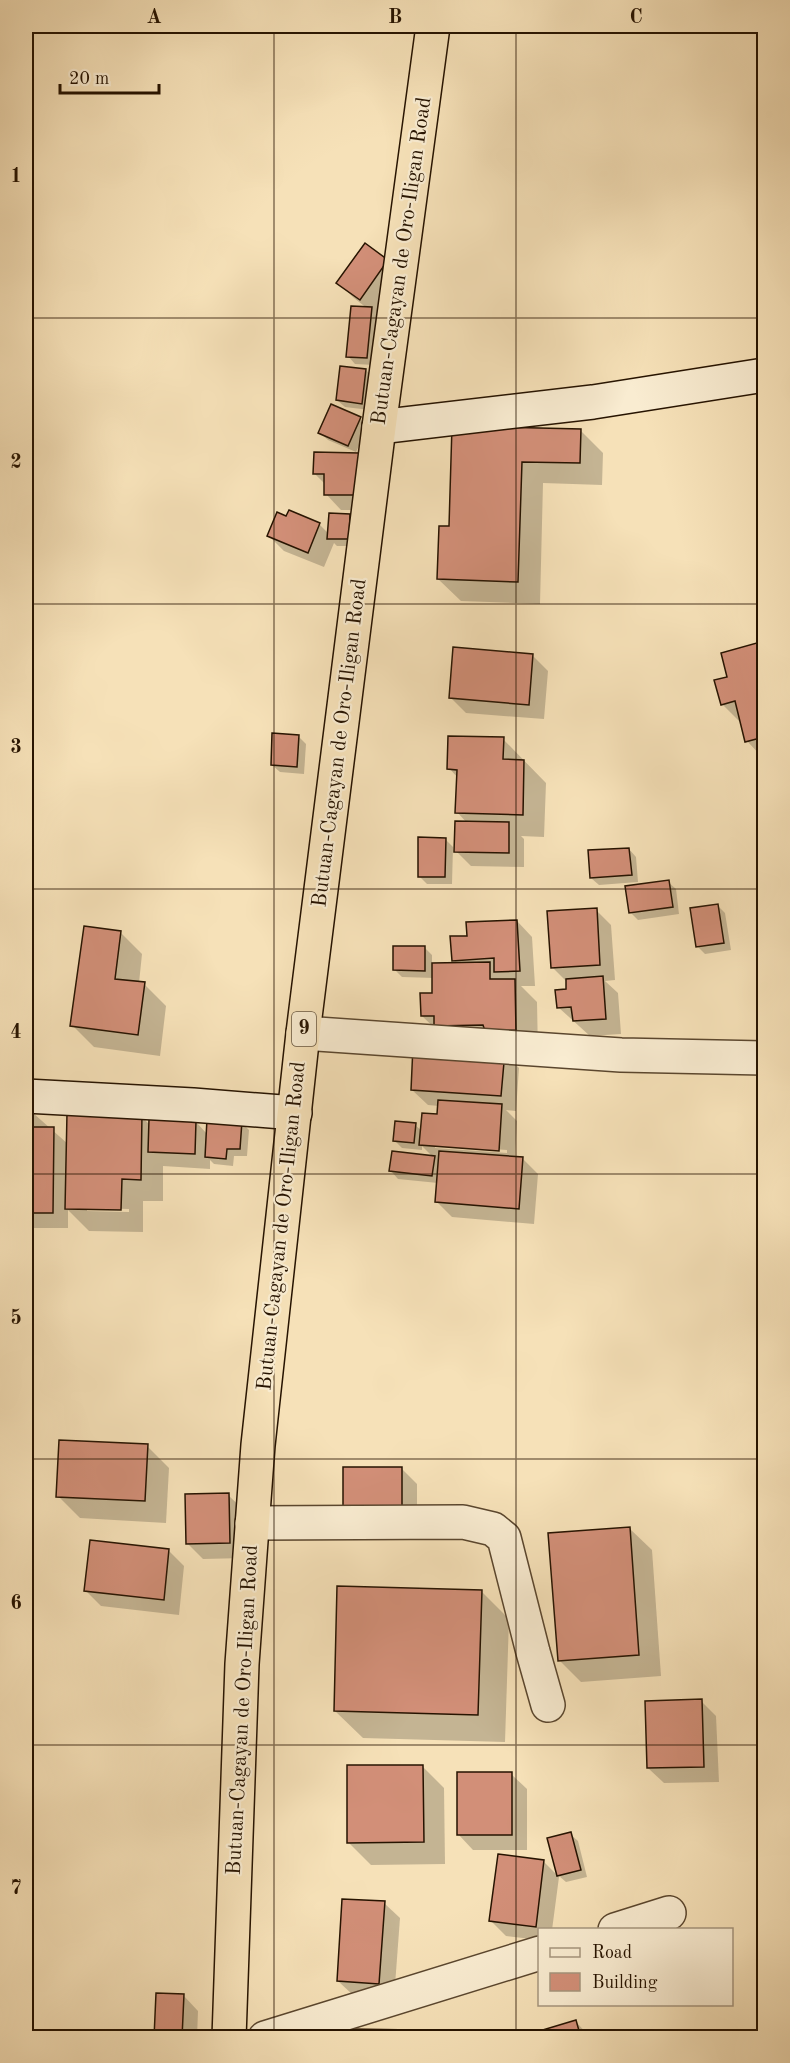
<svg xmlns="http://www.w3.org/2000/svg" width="790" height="2063" font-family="'Old Standard TT',serif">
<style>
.shadow{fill:#0003;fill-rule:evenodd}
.building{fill:#d28f78;stroke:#261300;stroke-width:1.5}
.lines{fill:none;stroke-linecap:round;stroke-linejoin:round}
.street-casing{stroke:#5a462e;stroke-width:36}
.secondary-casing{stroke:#261300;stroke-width:36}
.highway-casing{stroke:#261300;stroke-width:36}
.street{stroke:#f9ecd1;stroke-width:33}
.secondary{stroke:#f9ecd1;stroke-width:33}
.highway{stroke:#f6e1b8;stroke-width:33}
.grid{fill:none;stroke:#261300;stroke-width:1.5;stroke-opacity:0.55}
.labels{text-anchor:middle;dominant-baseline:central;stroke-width:4.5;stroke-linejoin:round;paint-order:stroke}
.shield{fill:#f9ecd1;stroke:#65543f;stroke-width:1.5}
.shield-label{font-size:20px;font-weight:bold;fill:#261300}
.street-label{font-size:21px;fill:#261300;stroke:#f9ecd1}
.neatline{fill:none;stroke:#261300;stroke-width:2}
.grid-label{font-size:20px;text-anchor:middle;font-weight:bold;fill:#261300}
</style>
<rect width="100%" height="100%" fill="#f6e1b8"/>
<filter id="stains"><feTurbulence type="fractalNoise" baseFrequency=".00333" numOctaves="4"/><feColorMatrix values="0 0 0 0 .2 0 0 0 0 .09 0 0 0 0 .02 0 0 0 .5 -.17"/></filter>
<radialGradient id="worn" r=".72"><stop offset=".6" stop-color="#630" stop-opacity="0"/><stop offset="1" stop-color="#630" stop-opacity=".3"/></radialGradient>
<g class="shadow">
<path d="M 365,245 L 403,276 L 376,314 L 379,316 L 375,365 L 355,364 L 348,356 L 368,309 L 354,298 L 338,283 Z"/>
<path d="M 366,370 L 373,378 L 370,410 L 345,407 L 337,400 Z"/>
<path d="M 360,419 L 368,426 L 356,452 L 328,440 L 320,433 Z"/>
<path d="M 454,428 L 581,431 L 603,453 L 602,485 L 543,483 L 540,604 L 461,601 L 438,579 L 450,527 Z"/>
<path d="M 315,453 L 372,510 L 341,510 L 326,494 L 326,485 L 315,474 Z"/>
<path d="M 290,512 L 320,525 L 329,534 L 349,516 L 357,523 L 356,546 L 337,546 L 334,543 L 324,567 L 284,551 L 269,536 L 287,518 Z"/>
<path d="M 764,643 L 764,759 L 747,741 L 742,724 L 722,704 L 729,678 L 723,654 Z"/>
<path d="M 532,655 L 548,671 L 544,719 L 466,713 L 450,697 Z"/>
<path d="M 298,736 L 306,744 L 304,774 L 280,772 L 272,765 Z"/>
<path d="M 503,739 L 546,783 L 544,837 L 521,836 L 524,839 L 524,867 L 471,866 L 456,851 L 467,823 L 457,812 L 458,778 L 449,768 Z"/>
<path d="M 445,839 L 453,847 L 452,884 L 427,884 L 419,876 Z"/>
<path d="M 629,849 L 636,857 L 638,882 L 599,885 L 591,878 Z"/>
<path d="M 668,882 L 676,889 L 679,914 L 638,920 L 630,912 Z"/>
<path d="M 717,905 L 725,913 L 731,950 L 705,954 L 697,946 Z"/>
<path d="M 596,910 L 611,925 L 615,980 L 605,981 L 618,993 L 621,1034 L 590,1036 L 558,1007 L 568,990 L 568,983 L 552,967 Z"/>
<path d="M 517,921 L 532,937 L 535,986 L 521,986 L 537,1002 L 538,1052 L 445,1038 L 422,1016 L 434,994 L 434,978 L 402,977 L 395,970 L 425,948 L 432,955 L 432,965 L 457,964 L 453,960 L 469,937 Z"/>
<path d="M 120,932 L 142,954 L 139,983 L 144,984 L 166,1006 L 160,1056 L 94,1047 L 72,1025 Z"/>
<path d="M 504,1053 L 519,1068 L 516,1111 L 506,1110 L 517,1121 L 515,1158 L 523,1159 L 538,1174 L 534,1224 L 452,1217 L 437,1202 L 438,1183 L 398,1179 L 391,1171 L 434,1158 L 422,1146 L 422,1150 L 402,1148 L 395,1141 L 415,1125 L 422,1131 L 438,1115 L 439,1106 L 428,1105 L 412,1090 ZM 435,1145 L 507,1150 L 507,1153 L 435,1148 Z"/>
<path d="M 26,1113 L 33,1113 L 68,1144 L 141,1116 L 150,1125 L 196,1122 L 208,1135 L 241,1122 L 249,1130 L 247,1156 L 234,1156 L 233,1166 L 214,1164 L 210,1160 L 210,1169 L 163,1166 L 163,1201 L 143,1201 L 143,1232 L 89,1231 L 68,1210 L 68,1228 L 26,1228 ZM 87,1208 L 129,1209 L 129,1212 L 87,1211 Z"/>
<path d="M 147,1446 L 169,1468 L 166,1523 L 80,1518 L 58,1496 Z"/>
<path d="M 402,1469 L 417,1484 L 417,1531 L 360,1531 Z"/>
<path d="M 228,1495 L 244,1510 L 245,1558 L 203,1559 L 188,1544 Z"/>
<path d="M 629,1528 L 652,1550 L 661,1676 L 581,1682 L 559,1660 Z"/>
<path d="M 169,1551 L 184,1566 L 179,1615 L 101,1606 L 86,1591 Z"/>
<path d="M 481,1591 L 509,1619 L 505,1742 L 363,1738 L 335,1711 Z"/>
<path d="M 701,1701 L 716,1716 L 719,1782 L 664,1783 L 648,1768 Z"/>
<path d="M 422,1766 L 444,1788 L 445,1864 L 371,1865 L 349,1843 Z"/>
<path d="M 511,1774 L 527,1789 L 527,1850 L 473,1850 L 458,1834 Z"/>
<path d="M 570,1834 L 578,1841 L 587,1877 L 566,1882 L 559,1876 L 549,1839 Z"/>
<path d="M 543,1861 L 559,1877 L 552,1930 L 540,1930 L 540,1940 L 506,1936 L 491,1921 Z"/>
<path d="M 384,1903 L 400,1918 L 394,1999 L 354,1996 L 338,1981 Z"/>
<path d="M 183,1995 L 198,2011 L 197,2038 L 156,2038 Z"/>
<path d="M 576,2022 L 591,2038 L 521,2038 Z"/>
</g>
<g class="building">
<path d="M 365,243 L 388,260 L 360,300 L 336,283 Z"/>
<path d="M 351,306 L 372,307 L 367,358 L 346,357 Z"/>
<path d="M 340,366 L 366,369 L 362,404 L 336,400 Z"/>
<path d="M 331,404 L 361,417 L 348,446 L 318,433 Z"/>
<path d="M 452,426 L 581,429 L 580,463 L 522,462 L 518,582 L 437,579 L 439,526 L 449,526 Z"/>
<path d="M 764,431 L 764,466 L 761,432 Z"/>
<path d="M 314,452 L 359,453 L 358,495 L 324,495 L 324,474 L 313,474 Z"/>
<path d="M 289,510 L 320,523 L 308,553 L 267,536 L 277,512 L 286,516 Z"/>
<path d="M 329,513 L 350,514 L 349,539 L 327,539 Z"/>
<path d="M 764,641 L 764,737 L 745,742 L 735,701 L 721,705 L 714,680 L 727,677 L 721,653 Z"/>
<path d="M 453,647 L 533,654 L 529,705 L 449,698 Z"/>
<path d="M 272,733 L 299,735 L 297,767 L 271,765 Z"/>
<path d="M 448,736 L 504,737 L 503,759 L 524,760 L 523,815 L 455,813 L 457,770 L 447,769 Z"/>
<path d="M 455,821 L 509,822 L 509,853 L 454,852 Z"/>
<path d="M 418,837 L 446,838 L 445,877 L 418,877 Z"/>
<path d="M 629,848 L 632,875 L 590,878 L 588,850 Z"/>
<path d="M 669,880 L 673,907 L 629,913 L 625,886 Z"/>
<path d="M 718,904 L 724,943 L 696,947 L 690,908 Z"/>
<path d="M 597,908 L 600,965 L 551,968 L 547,911 Z"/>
<path d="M 517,920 L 520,971 L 494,972 L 494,958 L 452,961 L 450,936 L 467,936 L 466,922 Z"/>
<path d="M 84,926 L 121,931 L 115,979 L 145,982 L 138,1035 L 70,1026 Z"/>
<path d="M 393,946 L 425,946 L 425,971 L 393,970 Z"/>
<path d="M 490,962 L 490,979 L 515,979 L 516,1030 L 485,1031 L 483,1025 L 434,1026 L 434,1016 L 421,1016 L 420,993 L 432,993 L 432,963 Z"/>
<path d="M 603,976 L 606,1019 L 573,1021 L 571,1007 L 557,1008 L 555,990 L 566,989 L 566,979 Z"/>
<path d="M 413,1046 L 505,1051 L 501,1096 L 411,1090 Z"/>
<path d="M 438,1100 L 502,1104 L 499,1151 L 419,1145 L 422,1113 L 437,1114 Z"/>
<path d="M 26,1111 L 33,1112 L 33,1127 L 54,1127 L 53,1213 L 26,1213 Z"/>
<path d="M 67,1113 L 142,1114 L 141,1180 L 122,1179 L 121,1210 L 65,1209 Z"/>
<path d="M 149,1119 L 196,1121 L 195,1154 L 148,1152 Z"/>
<path d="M 207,1119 L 242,1121 L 240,1149 L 227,1149 L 226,1159 L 205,1157 Z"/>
<path d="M 395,1121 L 416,1123 L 414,1143 L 393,1141 Z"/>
<path d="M 392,1151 L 435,1156 L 432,1176 L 389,1171 Z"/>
<path d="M 439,1151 L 523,1157 L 519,1209 L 435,1202 Z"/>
<path d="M 59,1440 L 148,1444 L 145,1501 L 56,1497 Z"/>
<rect x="343" y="1467" width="59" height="49"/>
<path d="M 229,1493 L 230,1543 L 186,1544 L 185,1494 Z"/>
<path d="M 630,1527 L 639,1655 L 558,1661 L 548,1533 Z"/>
<path d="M 90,1540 L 169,1549 L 164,1600 L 84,1591 Z"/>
<path d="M 337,1586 L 482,1590 L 478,1715 L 334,1711 Z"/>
<path d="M 702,1699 L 704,1767 L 647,1768 L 645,1701 Z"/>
<path d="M 347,1765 L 423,1765 L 424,1842 L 347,1843 Z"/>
<rect x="457" y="1772" width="55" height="63"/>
<path d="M 571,1832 L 581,1870 L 557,1876 L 547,1838 Z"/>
<path d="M 498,1854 L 544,1860 L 536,1927 L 489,1921 Z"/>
<path d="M 342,1899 L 385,1901 L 379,1984 L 337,1981 Z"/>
<path d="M 156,1993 L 184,1994 L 182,2038 L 154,2038 Z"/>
<path d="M 576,2020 L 581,2038 L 516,2038 Z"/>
<path d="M 349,2029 L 414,2030 L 414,2038 L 349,2038 Z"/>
</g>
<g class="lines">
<g class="street-casing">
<g id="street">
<path d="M 303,1033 L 621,1055 L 764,1058"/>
<path d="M 252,1523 L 463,1522 L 493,1529 L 504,1538 L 533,1652 L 548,1705"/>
<path d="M 615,1930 L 669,1913"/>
<path d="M 265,2038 L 540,1953"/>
</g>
</g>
<g class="secondary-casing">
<g id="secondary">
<path d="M 379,427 L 593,402 L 764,375"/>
<path d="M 26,1096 L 193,1105 L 295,1113"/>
</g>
</g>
<g class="highway-casing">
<path id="highway" d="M 229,2038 L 242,1664 L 258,1445 L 303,1033 L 379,427 L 433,26"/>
</g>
<use href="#street" class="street"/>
<use href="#secondary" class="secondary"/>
<use href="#highway" class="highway"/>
</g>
<path class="grid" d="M 274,26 L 274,2038M 516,26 L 516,2038M 26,318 L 764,318M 26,604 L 764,604M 26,889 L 764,889M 26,1174 L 764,1174M 26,1459 L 764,1459M 26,1745 L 764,1745"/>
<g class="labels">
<rect class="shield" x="292" y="1012" width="24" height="34" rx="4.5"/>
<g class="shield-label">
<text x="304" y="1029">9</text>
</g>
<g class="street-label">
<text transform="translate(402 261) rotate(-82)">Butuan-Cagayan de Oro-Iligan Road</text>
<text transform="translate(340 743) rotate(-83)">Butuan-Cagayan de Oro-Iligan Road</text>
<text transform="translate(282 1226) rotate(-84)">Butuan-Cagayan de Oro-Iligan Road</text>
<text transform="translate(243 1710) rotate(-87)">Butuan-Cagayan de Oro-Iligan Road</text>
</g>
</g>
<rect width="790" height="2063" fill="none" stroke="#f6e1b8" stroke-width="66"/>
<rect x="538" y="1928" width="195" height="78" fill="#f9ecd1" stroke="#a5957d" stroke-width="1.5"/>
<rect x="550" y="1948" width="30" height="9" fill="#f9ecd1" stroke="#a5957d" stroke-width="1.5"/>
<text x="592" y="1958" font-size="18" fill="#261300">Road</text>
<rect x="550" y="1973" width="30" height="18" fill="#d28f78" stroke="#a5957d" stroke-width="1.5"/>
<text x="592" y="1988" font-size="18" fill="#261300">Building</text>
<path d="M60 84v9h99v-9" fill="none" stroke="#261300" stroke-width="3"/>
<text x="69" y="84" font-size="18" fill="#261300" stroke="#f9ecd1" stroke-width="4.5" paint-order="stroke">20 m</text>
<rect x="33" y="33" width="724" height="1997" class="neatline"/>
<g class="grid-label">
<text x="154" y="23">A</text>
<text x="395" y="23">B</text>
<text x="636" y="23">C</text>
<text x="16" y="182">1</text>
<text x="16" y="468">2</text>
<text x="16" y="753">3</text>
<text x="16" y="1038">4</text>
<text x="16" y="1324">5</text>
<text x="16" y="1609">6</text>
<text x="16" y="1894">7</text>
</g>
<rect width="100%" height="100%" filter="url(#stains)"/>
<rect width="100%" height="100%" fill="url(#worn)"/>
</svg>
